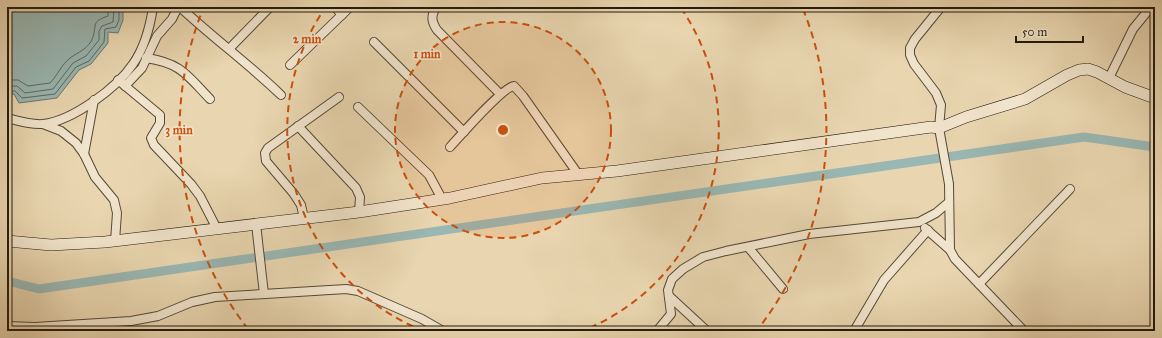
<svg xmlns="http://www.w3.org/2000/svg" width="1162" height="338" font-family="'IM FELL Great Primer',serif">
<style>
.water{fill:#99b7b3;stroke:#6a7871}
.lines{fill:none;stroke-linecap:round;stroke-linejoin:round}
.shore{stroke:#5e6860;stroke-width:1}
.canal{stroke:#99b7b3;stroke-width:9}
.street-casing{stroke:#544936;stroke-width:10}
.secondary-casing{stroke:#231a0e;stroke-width:12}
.street{stroke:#f1e4cc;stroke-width:8}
.secondary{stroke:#f1e4cc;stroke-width:11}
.ring{fill:none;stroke:#ca500c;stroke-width:2;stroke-dasharray:7 5}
.centre{fill:#ca500c;stroke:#f1e4cc;stroke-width:2}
.ring-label{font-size:12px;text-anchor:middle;font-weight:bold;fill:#ca500c;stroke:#f1e4cc;stroke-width:3;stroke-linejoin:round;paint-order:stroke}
</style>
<rect width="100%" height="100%" fill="#e9d6b0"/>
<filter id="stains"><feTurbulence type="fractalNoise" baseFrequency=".005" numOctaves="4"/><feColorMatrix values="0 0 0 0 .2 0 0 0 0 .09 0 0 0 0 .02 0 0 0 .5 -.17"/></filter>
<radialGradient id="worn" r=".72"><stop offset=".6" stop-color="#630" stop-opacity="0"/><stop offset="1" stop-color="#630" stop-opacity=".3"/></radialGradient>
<path class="water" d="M 7,7 L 123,7 L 123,20 L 118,33 L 108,32 L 108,43 L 91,64 L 79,70 L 57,98 L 19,103 L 14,94 L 8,95 L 7,93 Z"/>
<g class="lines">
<g class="shore">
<path d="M 7,80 L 18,80 L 28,86 L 50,83 C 57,76 62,64 70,58 C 78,52 89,49 93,37 C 97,24 91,22 108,16 L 108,7"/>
<path d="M 7,86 L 17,86 L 25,93 L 53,89 L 73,63 L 86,56 L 99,40 L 99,31 L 102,26 L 113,22 L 114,7"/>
<path d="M 7,91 L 15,91 L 22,98 L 55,94 L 76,67 L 89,61 L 104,42 L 105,29 L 116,27 L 119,20 L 119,7"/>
</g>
<path class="canal" d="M 7,281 L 39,289 L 1084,137 L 1155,147"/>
<g class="street-casing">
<g id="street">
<path d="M 180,7 C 213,38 249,64 281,95"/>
<path d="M 335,7 L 342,15"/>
<path d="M 436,7 C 431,16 431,21 437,30 L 500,94"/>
<path d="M 941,7 L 915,39 L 910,48 L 910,55 L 914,64 L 936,93 L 941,105 L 939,128 L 949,184 L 950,250 L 955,259 L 1024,331"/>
<path d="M 374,42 L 464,132"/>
<path d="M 229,49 L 270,7"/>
<path d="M 146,58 C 181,63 187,75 210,99"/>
<path d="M 290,65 L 350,7"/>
<path d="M 1109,78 L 1133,29 L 1151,7"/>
<path d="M 118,80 L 160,115 L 160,123 L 151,138 L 154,145 L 191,184 L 200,196 L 217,229"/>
<path d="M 125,86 L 142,68 L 157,36 L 172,19 L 178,7"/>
<path d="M 358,107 L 429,175 L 442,199"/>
<path d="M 7,118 C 18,121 32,125 43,124 C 72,121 117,88 133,64 C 145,47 150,27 153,7"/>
<path d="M 43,124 L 61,131 L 76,143 L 84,154 L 95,177 L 114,200 L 117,213 L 115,241"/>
<path d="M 298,126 L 356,188 L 360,197 L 359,212"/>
<path d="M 450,147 C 460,136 503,87 514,86 L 523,96 L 578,174"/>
<path d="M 84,154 L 94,100"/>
<path d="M 304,218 L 301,205 L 294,194 L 266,161 L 265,153 L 268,148 L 339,97"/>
<path d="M 256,224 L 264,294"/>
<path d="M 925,228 L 950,250"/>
<path d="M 748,247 L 783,289"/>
<path d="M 979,284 L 1070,189"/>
<path d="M 669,296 L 707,331"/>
<path d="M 7,326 L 35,327 L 131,321 L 158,316 L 192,302 L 215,297 L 346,289 L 358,291 L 422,319 L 443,331"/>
<path d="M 657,331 L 671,314 L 668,290 L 672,279 L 683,269 L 703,257 L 726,251 L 809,234 L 919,222 L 936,213 L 949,202"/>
<path d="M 854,331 L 884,280 L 928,230"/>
</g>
</g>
<g class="secondary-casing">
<path id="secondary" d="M 7,241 L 51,245 L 105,242 L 359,212 L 450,198 L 542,178 L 617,171 L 931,127 L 939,128 L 966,117 L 1025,99 L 1067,75 L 1079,70 L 1088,69 L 1097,72 L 1125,87 L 1155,98"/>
</g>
<use href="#street" class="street"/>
<use href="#secondary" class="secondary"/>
</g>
<circle cx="503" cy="130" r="108" fill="#ca500c" fill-opacity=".12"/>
<g class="ring">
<circle cx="503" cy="130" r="108"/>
<path d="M424 331A216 216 0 0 1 325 8M681 8A216 216 0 0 1 582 331"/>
<path d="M248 329A324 324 0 0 1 203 9M803 9A324 324 0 0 1 758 329"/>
</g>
<circle cx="503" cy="130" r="6" class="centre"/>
<g class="ring-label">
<text x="307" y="43">2 min</text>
<text x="427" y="58">1 min</text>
<text x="179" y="134">3 min</text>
</g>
<rect width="1162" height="338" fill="none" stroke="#e9d6b0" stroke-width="24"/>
<rect x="8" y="8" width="1146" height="322" fill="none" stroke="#231a0e" stroke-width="2"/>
<rect x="12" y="12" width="1138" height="314" fill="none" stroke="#231a0e"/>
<path d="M1016 36v6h67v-6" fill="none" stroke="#231a0e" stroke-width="2"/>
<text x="1022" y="36" font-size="12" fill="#231a0e" stroke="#f1e4cc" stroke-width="3" paint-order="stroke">50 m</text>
<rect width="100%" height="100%" filter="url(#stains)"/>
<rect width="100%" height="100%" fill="url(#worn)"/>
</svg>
